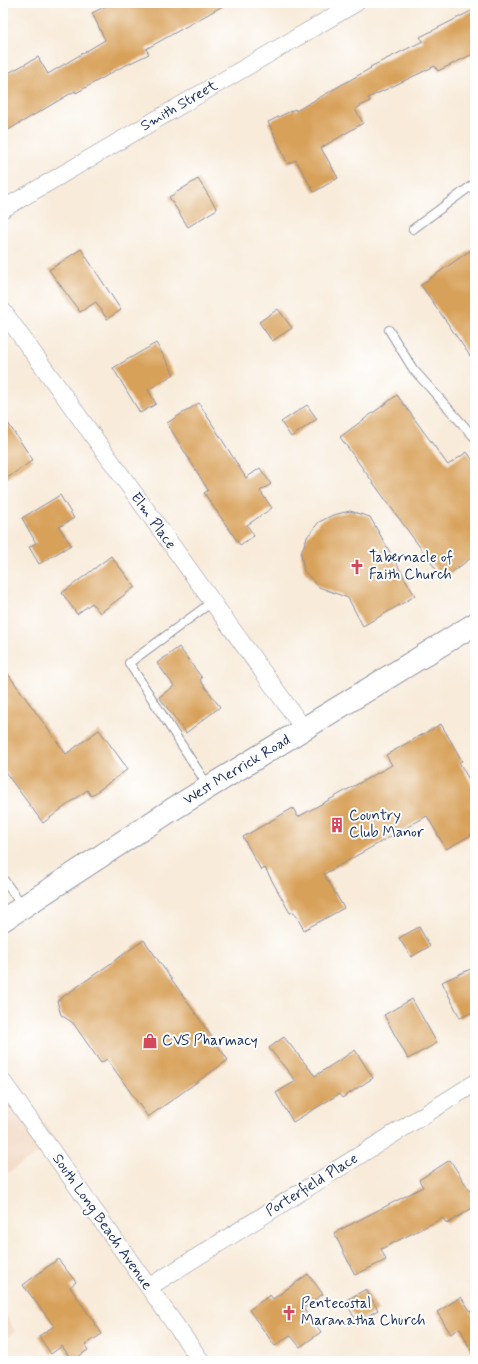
<svg xmlns="http://www.w3.org/2000/svg" width="478" height="1364" font-family="Mynerve,sans-serif">
<style>
.built{fill:#f1d5bd}
.building{fill:#d8a15a}
.lines{fill:none;stroke-linecap:round;stroke-linejoin:round}
.service-casing{stroke:#8a8d9c;stroke-width:10}
.minor-casing{stroke:#8a8d9c;stroke-width:18}
.primary-casing{stroke:#8a8d9c;stroke-width:24}
.service{stroke:#fff;stroke-width:8}
.minor{stroke:#fff;stroke-width:17}
.primary{stroke:#fff;stroke-width:22}
.labels{text-anchor:middle;dominant-baseline:central;stroke-width:4;stroke-linejoin:round;paint-order:stroke}
.street-label{font-size:15px;fill:#1b2f5e;stroke:#fff}
.poi-label{font-size:15px;fill:#1b2f5e;stroke:#fff;text-anchor:start}
</style>
<rect width="100%" height="100%" fill="#fff"/>
<filter id="ink" filterUnits="userSpaceOnUse"><feTurbulence type="fractalNoise" baseFrequency=".025" numOctaves="2"/><feDisplacementMap in="SourceGraphic" scale="8" xChannelSelector="R" yChannelSelector="G"/><feConvolveMatrix kernelMatrix="1 2 1 2 8 2 1 2 1" color-interpolation-filters="sRGB"/></filter>
<filter id="wash" filterUnits="userSpaceOnUse"><feTurbulence type="fractalNoise" baseFrequency=".012" numOctaves="4" result="noise"/><feDisplacementMap in="SourceGraphic" scale="16" xChannelSelector="R" yChannelSelector="G"/><feGaussianBlur stdDeviation="0.9" result="paint"/><feColorMatrix in="noise" values="0 0 0 0 0 0 0 0 0 0 0 0 0 0 0 0 0 1.4 0 .05"/><feComposite in="paint" operator="in"/></filter>
<g filter="url(#wash)">
<rect width="100%" height="100%" fill="#f8ebda"/>
<g class="built">
<path d="M 3,1068 L 57,1141 L 3,1176 Z"/>
<path d="M 3,1309 L 15,1332 L 3,1339 Z"/>
</g>
<g id="blocks">
<g class="building">
<path d="M 112,3 L 228,3 L 146,49 L 149,54 L 120,68 L 76,93 L 75,91 L 3,133 L 3,76 L 38,57 L 48,74 L 105,40 L 92,13 Z"/>
<path d="M 475,9 L 475,53 L 438,71 L 435,66 L 368,98 L 370,101 L 355,109 L 363,123 L 321,148 L 338,178 L 314,192 L 296,160 L 288,164 L 268,122 L 295,109 L 296,111 L 371,68 L 370,67 L 423,41 L 420,37 Z"/>
<path d="M 198,179 L 217,209 L 188,227 L 169,197 Z"/>
<path d="M 475,247 L 475,363 L 421,285 Z"/>
<path d="M 81,249 L 121,310 L 107,319 L 96,302 L 80,312 L 49,270 Z"/>
<path d="M 278,309 L 292,328 L 272,341 L 259,322 Z"/>
<path d="M 156,343 L 174,374 L 148,390 L 156,404 L 140,413 L 113,368 Z"/>
<path d="M 397,395 L 448,465 L 467,452 L 475,463 L 475,555 L 443,579 L 340,437 Z"/>
<path d="M 199,403 L 246,478 L 260,468 L 271,484 L 260,491 L 272,508 L 247,525 L 254,536 L 240,545 L 204,493 L 208,490 L 167,423 Z"/>
<path d="M 307,405 L 317,419 L 291,437 L 281,422 Z"/>
<path d="M 3,416 L 33,460 L 3,481 Z"/>
<path d="M 60,495 L 74,518 L 59,527 L 71,545 L 39,564 L 29,547 L 36,543 L 22,518 Z"/>
<path d="M 350,511 L 370,517 L 415,596 L 363,626 L 348,598 L 319,587 L 304,571 L 301,554 L 307,537 L 319,522 L 333,515 Z"/>
<path d="M 111,556 L 135,587 L 100,613 L 92,603 L 77,614 L 62,593 Z"/>
<path d="M 179,647 L 202,678 L 200,680 L 220,707 L 186,733 L 159,697 L 174,686 L 157,663 Z"/>
<path d="M 3,667 L 66,754 L 99,730 L 128,769 L 91,796 L 87,790 L 43,823 L 3,769 Z"/>
<path d="M 441,724 L 462,761 L 459,762 L 475,790 L 475,833 L 446,849 L 427,816 L 324,874 L 344,908 L 304,930 L 294,912 L 290,913 L 265,868 L 261,870 L 243,837 L 293,808 L 298,817 L 392,765 L 386,755 Z"/>
<path d="M 419,927 L 430,946 L 411,957 L 399,938 Z"/>
<path d="M 144,940 L 228,1060 L 148,1117 L 107,1059 L 101,1063 L 73,1023 L 61,1015 L 57,1001 Z"/>
<path d="M 475,967 L 475,1011 L 460,1018 L 442,982 Z"/>
<path d="M 412,999 L 437,1043 L 408,1059 L 384,1015 Z"/>
<path d="M 284,1037 L 315,1076 L 355,1050 L 373,1078 L 342,1098 L 339,1094 L 293,1122 L 276,1093 L 296,1081 L 269,1048 Z"/>
<path d="M 450,1160 L 475,1199 L 475,1206 L 447,1224 L 443,1218 L 381,1249 L 386,1260 L 355,1275 L 334,1233 L 423,1187 L 419,1180 Z"/>
<path d="M 58,1259 L 76,1282 L 70,1287 L 102,1334 L 85,1345 L 88,1350 L 72,1361 L 62,1346 L 51,1354 L 39,1336 L 54,1326 L 23,1285 Z"/>
<path d="M 308,1274 L 323,1294 L 303,1308 L 321,1332 L 300,1347 L 290,1335 L 275,1346 L 249,1310 L 270,1295 L 273,1299 Z"/>
<path d="M 366,1289 L 378,1310 L 357,1322 L 345,1301 Z"/>
<path d="M 461,1297 L 475,1318 L 475,1359 L 460,1328 L 451,1334 L 437,1312 Z"/>
</g>
</g>
</g>
<g filter="url(#ink)">
<use href="#blocks" fill-opacity="0" stroke="#8a8d9c" stroke-width="1"/>
<g class="lines">
<g class="service-casing">
<g id="service">
<path d="M 413,229 L 471,186 L 475,191"/>
<path d="M 389,330 L 413,369 L 475,438"/>
<path d="M 208,786 L 129,663 L 212,602"/>
<path d="M 3,879 L 23,906"/>
</g>
</g>
<g class="minor-casing">
<g id="minor">
<path d="M 3,209 L 356,3"/>
<path d="M 3,311 L 304,729"/>
<path d="M 3,1082 L 201,1361"/>
<path d="M 149,1287 L 475,1083"/>
</g>
</g>
<g class="primary-casing">
<path id="primary" d="M 3,920 L 173,809 L 475,624"/>
</g>
<use href="#service" class="service"/>
<use href="#minor" class="minor"/>
<use href="#primary" class="primary"/>
</g>
</g>
<defs>
<g id="church-bare" transform="scale(1.2)"><path d="M-1.2-6h2.4v3.5h3.3v2.4h-3.3V6h-2.4V-.1h-3.3v-2.4h3.3Z" fill="#d1495b" stroke="#fff" stroke-width="2.5" paint-order="stroke"/></g>
<g id="building-bare" transform="scale(1.2)"><path d="M-4-6H4V6H1V3H-1V6H-4ZM-2.5-4.3h1.7v1.8h-1.7ZM.8-4.3h1.7v1.8H.8ZM-2.5-1h1.7V.8h-1.7ZM.8-1h1.7V.8H.8Z" fill="#d1495b" stroke="#fff" stroke-width="2.5" paint-order="stroke"/></g>
<g id="shop-bare" transform="scale(1.2)"><path d="M-5-2.5h2.3a2.7 3.5 0 0 1 5.4 0H5L5.5 6h-11ZM-1.5-2.5h3a1.5 2.3 0 0 0-3 0Z" fill="#d1495b" stroke="#fff" stroke-width="2.5" paint-order="stroke"/></g>
</defs>
<g fill-rule="evenodd">
<use href="#church-bare" x="357" y="567"/>
<use href="#building-bare" x="337" y="825"/>
<use href="#shop-bare" x="150" y="1041"/>
<use href="#church-bare" x="289" y="1313"/>
</g>
<g class="labels">
<g class="street-label">
<text transform="translate(179 106) rotate(-30)">Smith Street</text>
<text transform="translate(153 521) rotate(54)">Elm Place</text>
<text transform="translate(237 770) rotate(-31)">West Merrick Road</text>
<text transform="translate(312 1185) rotate(-32)">Porterfield Place</text>
<text transform="translate(102 1222) rotate(55)">South Long Beach Avenue</text>
</g>
<g class="poi-label">
<text x="369" y="558">Tabernacle of<tspan x="369" dy="17">Faith Church</tspan></text>
<text x="349" y="816">Country<tspan x="349" dy="17">Club Manor</tspan></text>
<text x="162" y="1041">CVS Pharmacy</text>
<text x="301" y="1304">Pentecostal<tspan x="301" dy="17">Maranatha Church</tspan></text>
</g>
</g>
<rect width="478" height="1364" fill="none" stroke="#fff" stroke-width="16"/>
</svg>
